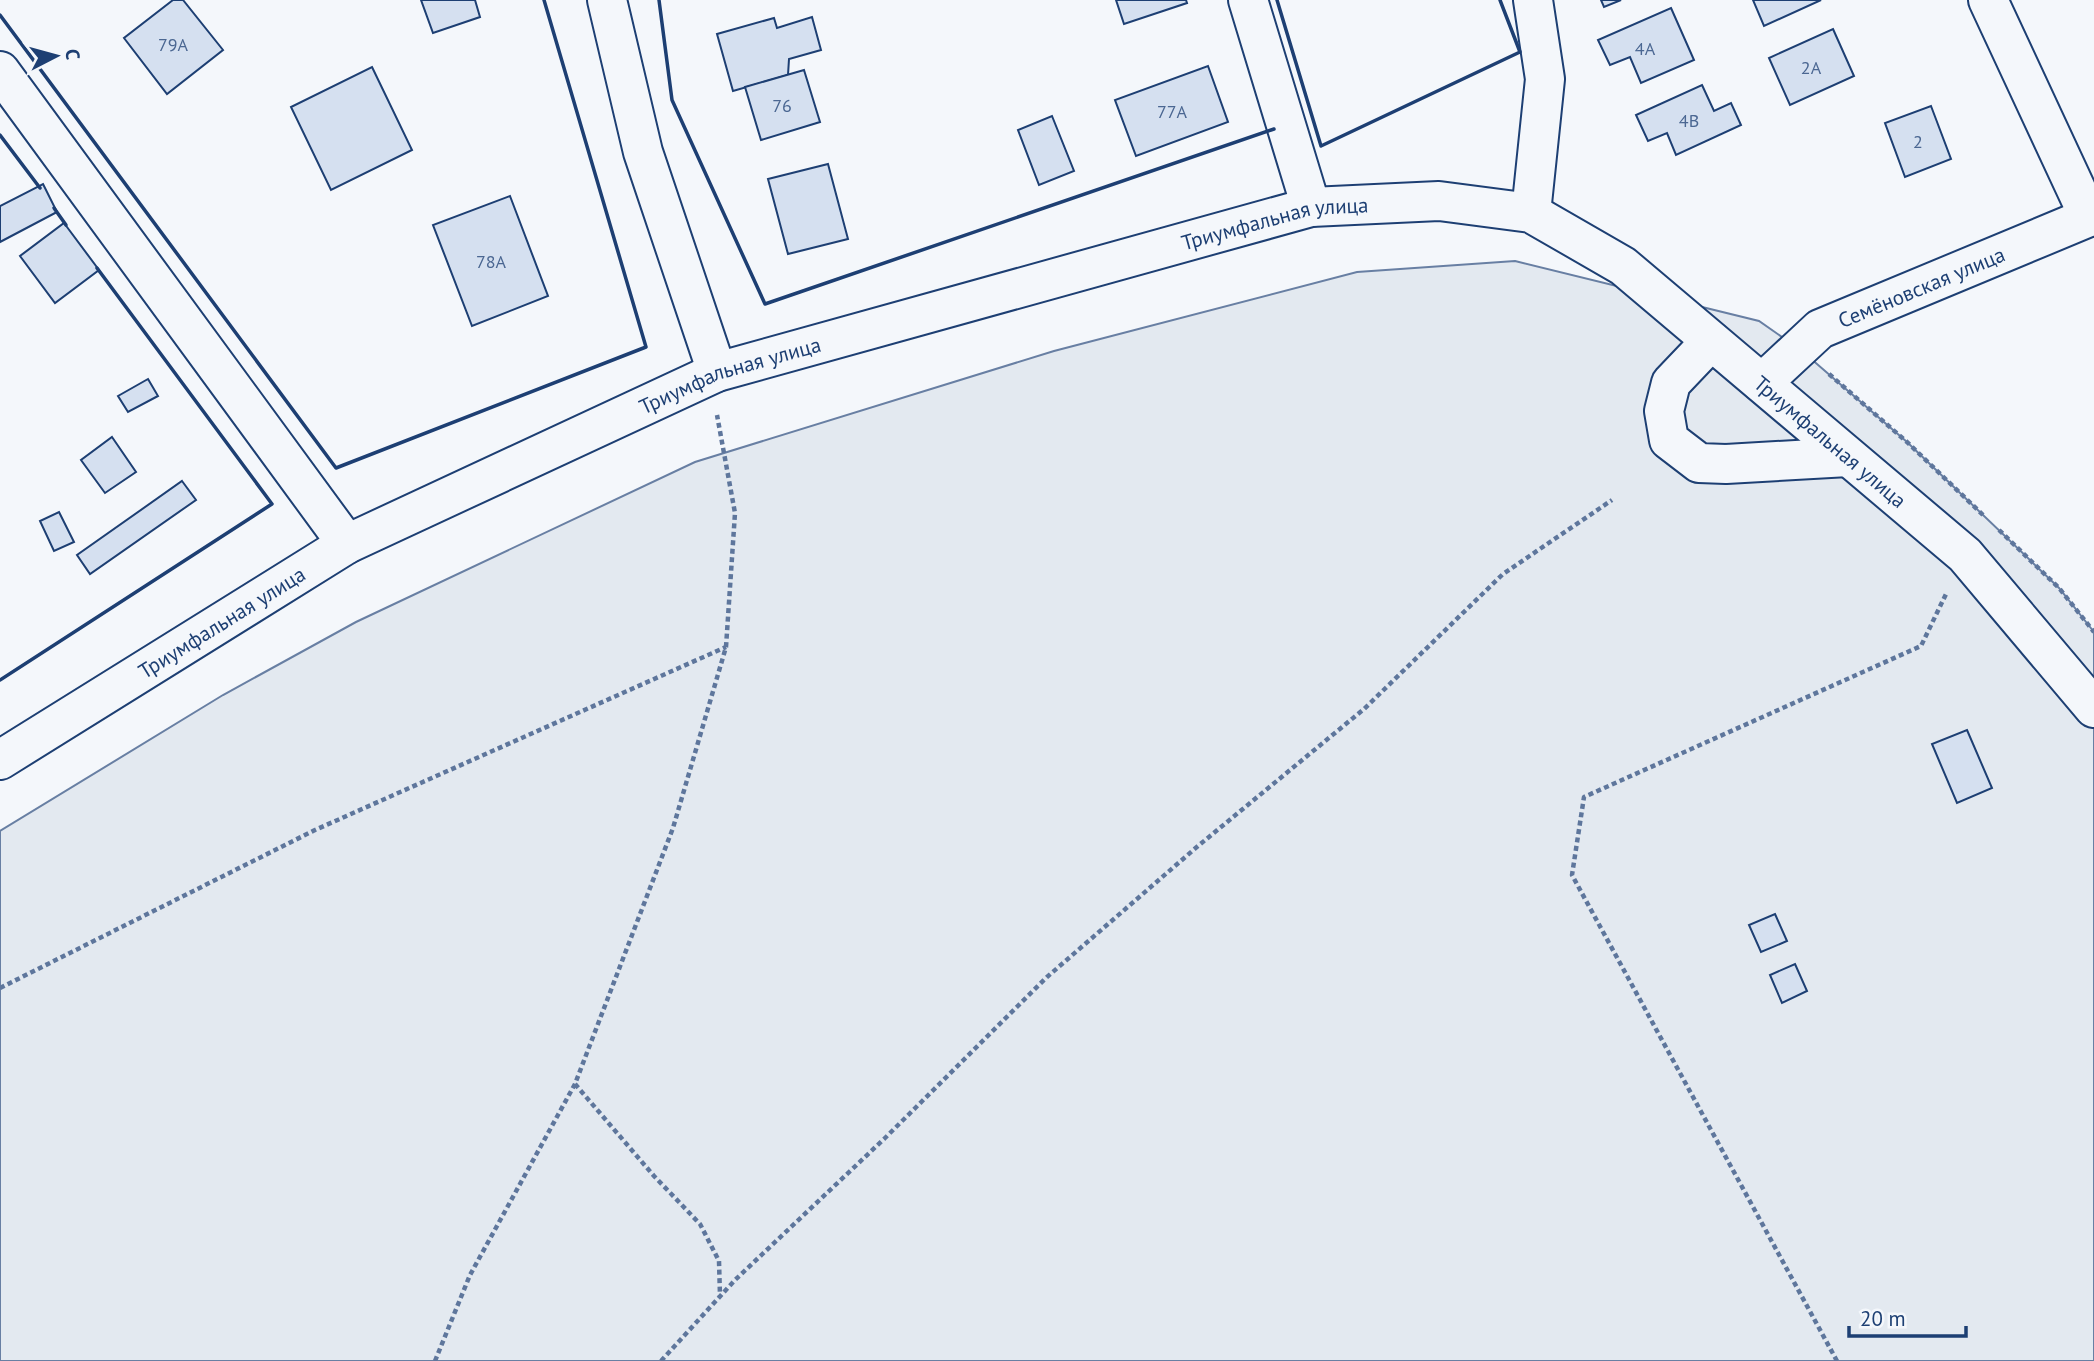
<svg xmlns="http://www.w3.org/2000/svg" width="2094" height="1361" font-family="'PT Sans',sans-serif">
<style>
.green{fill:#e3e9f0;stroke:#687fa3;stroke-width:2}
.building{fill:#d5e0f0;stroke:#1d3f73;stroke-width:2}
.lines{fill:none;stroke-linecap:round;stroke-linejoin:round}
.minor-casing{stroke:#1d3f73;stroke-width:42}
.path{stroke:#5e769c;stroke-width:4.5;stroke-dasharray:5 3.5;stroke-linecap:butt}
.minor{stroke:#f4f7fb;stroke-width:38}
.wall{stroke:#1d3f73;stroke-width:3.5}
.labels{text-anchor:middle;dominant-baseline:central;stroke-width:5;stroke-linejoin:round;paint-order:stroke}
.number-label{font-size:18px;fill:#4b6792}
.street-label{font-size:21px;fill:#1d3f73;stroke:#f4f7fb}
</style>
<rect width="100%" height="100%" fill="#f4f7fb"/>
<path class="green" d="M 1515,261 L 1759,321 L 1802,351 L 1907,442 L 2059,588 L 2094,632 L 2094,1361 L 0,1361 L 0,831 L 223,695 L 356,622 L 695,462 L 1054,351 L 1357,272 Z"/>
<g class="building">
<path d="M 173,0 L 183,0 L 223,50 L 167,94 L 124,38 Z"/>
<path d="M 421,0 L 475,0 L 480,17 L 433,33 Z"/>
<path d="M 1116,0 L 1186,0 L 1187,3 L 1124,24 Z"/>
<path d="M 1601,0 L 1621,0 L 1604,7 Z"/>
<path d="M 1753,0 L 1821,0 L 1764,26 Z"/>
<path d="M 1671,8 L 1694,60 L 1641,83 L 1630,57 L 1610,65 L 1598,40 Z"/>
<path d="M 812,17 L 821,50 L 789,59 L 788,75 L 733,91 L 717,34 L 774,18 L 777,28 Z"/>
<path d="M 1833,29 L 1854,76 L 1790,105 L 1769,58 Z"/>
<path d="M 1208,66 L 1228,122 L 1136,156 L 1115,100 Z"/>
<path d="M 372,67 L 412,150 L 331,190 L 291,107 Z"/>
<path d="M 804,70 L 820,122 L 761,140 L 745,87 Z"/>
<path d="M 1702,85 L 1714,111 L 1731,103 L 1741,125 L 1676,155 L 1667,133 L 1648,141 L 1636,115 Z"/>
<path d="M 1931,106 L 1951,159 L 1905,177 L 1885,123 Z"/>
<path d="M 1052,116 L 1074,171 L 1039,185 L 1018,130 Z"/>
<path d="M 828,164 L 848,239 L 788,254 L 768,179 Z"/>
<path d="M 43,184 L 57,212 L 0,242 L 0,206 Z"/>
<path d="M 510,196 L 548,296 L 472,326 L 433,225 Z"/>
<path d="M 64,223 L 99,270 L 55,303 L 20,256 Z"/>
<path d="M 148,379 L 158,396 L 128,412 L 118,396 Z"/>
<path d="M 112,437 L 136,472 L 105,493 L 81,460 Z"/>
<path d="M 182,481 L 196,500 L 90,574 L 77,555 Z"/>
<path d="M 59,512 L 74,542 L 54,551 L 40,521 Z"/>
<path d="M 1967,730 L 1992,788 L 1957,803 L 1932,744 Z"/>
<path d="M 1775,914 L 1787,941 L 1761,952 L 1749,925 Z"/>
<path d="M 1795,964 L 1807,991 L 1782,1003 L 1770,975 Z"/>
</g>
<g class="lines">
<g class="minor-casing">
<g id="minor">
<path d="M 607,0 L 643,152 L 717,372"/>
<path d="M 1248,0 L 1311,207"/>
<path d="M 1988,0 L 2089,217"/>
<path d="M 0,71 L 347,544"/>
<path d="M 1531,213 L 1545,79 L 1533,0"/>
<path d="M 1711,341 L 1671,383 L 1664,411 L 1669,440 L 1699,463 L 1726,464 L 1848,457"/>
<path id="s1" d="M 1762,383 L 1820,329 L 2094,215"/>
<path id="s2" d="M 0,760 L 347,544 L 717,372 L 1311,207 L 1439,201 L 1531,213 L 1623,266 L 1965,555 L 2094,708"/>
</g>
</g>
<g class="path">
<path d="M 1829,374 L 1907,442 L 1983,515"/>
<path d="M 1999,530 L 2059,588 L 2094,632"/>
<path d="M 0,988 L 315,830 L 726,647"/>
<path d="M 575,1084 L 654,1176 L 700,1224 L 719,1261 L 720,1296"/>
<path d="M 435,1361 L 470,1275 L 575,1084 L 673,828 L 726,647 L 735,513 L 717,415"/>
<path d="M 661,1361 L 735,1280 L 884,1139 L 1047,977 L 1198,846 L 1364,709 L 1503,574 L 1612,500"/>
<path d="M 1837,1361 L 1572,875 L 1584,797 L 1921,646 L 1946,594"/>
</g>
<use href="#minor" class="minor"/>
<g class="wall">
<path d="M 659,0 L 672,100 L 765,304 L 1274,129"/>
<path d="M 1277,0 L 1321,146 L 1520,52 L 1500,0"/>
<path d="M 0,15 L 336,468 L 646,347 L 544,0"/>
<path d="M 0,135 L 40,188"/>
<path d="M 54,208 L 66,225"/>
<path d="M 0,680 L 272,504 L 97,268"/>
</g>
</g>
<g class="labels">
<g class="number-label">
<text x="173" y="44">79А</text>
<text x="1645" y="48">4А</text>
<text x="1811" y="67">2А</text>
<text x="782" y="105">76</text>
<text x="1172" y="111">77А</text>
<text x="1689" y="120">4В</text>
<text x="1918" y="141">2</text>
<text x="491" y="261">78А</text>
</g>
<g class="street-label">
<text stroke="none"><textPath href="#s2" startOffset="1395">Триумфальная улица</textPath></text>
<text stroke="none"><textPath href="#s1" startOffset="189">Семёновская улица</textPath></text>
<text stroke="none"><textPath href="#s2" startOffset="828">Триумфальная улица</textPath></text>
<text stroke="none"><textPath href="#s2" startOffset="2032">Триумфальная улица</textPath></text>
<text stroke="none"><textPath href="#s2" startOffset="261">Триумфальная улица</textPath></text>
</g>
</g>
<g transform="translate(56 56) rotate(84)" stroke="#f4f7fb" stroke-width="5" paint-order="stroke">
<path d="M0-5L12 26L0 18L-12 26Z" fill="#1d3f73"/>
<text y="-10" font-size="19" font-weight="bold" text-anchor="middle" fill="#1d3f73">С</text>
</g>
<path d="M1849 1326v10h117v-10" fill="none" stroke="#1d3f73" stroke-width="3.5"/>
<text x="1860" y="1326" font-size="21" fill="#1d3f73" stroke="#f4f7fb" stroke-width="5" paint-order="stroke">20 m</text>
</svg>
